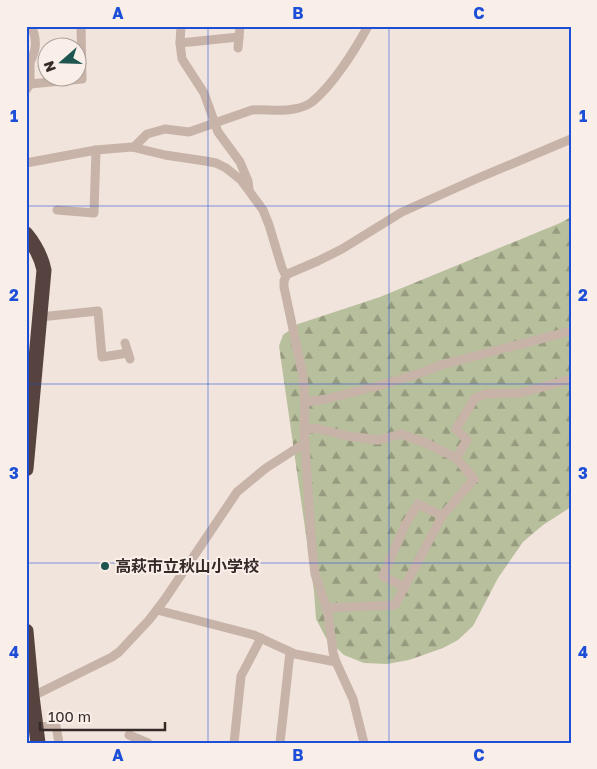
<svg xmlns="http://www.w3.org/2000/svg" width="597" height="769" font-family="'Golos Text','Noto Sans JP',sans-serif">
<style>
.forest{fill:url(#forest-firs)}
.lines{fill:none;stroke-linecap:round;stroke-linejoin:round}
.street{stroke:#c8b3a8;stroke-width:9}
.highway{stroke:#56433f;stroke-width:15}
.grid{fill:none;stroke:#1d4ed8;stroke-width:1;stroke-opacity:0.55}
.poi-dot{fill:#1f5551;stroke:#f9efe8;stroke-width:2}
.labels{text-anchor:middle;dominant-baseline:central;stroke-width:4;stroke-linejoin:round;paint-order:stroke}
.poi-label{font-size:16px;font-weight:bold;fill:#352a28;stroke:#f9efe8;text-anchor:start}
.neatline{fill:none;stroke:#1d4ed8;stroke-width:2}
.grid-label{font-size:16px;text-anchor:middle;font-weight:bold;fill:#1d4ed8}
</style>
<defs>
<pattern id="forest-firs" width="22" height="20" patternUnits="userSpaceOnUse" patternTransform="scale(1.25)"><rect width="22" height="20" fill="#b8bf9c"/><path d="M5 1l3.5 6h-7zM16 11l3.5 6h-7z" fill="#969b7f"/></pattern>
</defs>
<rect width="100%" height="100%" fill="#f1e4dc"/>
<path class="forest" d="M 571,217 L 571,507 L 543,525 L 523,542 L 498,578 L 473,626 L 458,640 L 443,648 L 409,660 L 387,664 L 364,663 L 344,655 L 326,638 L 316,619 L 314,591 L 279,346 L 283,335 L 298,324 L 380,297 L 560,223 Z"/>
<g class="lines">
<g class="street">
<path d="M 181,26 L 180,43 L 182,59 L 204,93 L 218,132 L 240,162 L 248,181 L 249,189"/>
<path d="M 180,43 L 239,37"/>
<path d="M 238,48 L 240,26"/>
<path d="M 26,64 L 30,62 C 37,50 37,38 31,26"/>
<path d="M 30,84 L 82,79 L 81,26"/>
<path d="M 26,90 L 30,84 L 30,62"/>
<path d="M 134,147 L 147,134 L 165,129 L 189,132 L 252,110 C 266,109 280,112 294,109 C 300,108 308,105 312,102 C 333,85 355,50 368,26"/>
<path d="M 26,163 L 96,150 L 132,147 L 165,155 L 205,161 L 216,163 L 226,168 L 241,180 L 263,210 L 269,225 L 282,268 L 286,276"/>
<path d="M 57,210 L 94,213 L 96,150"/>
<path d="M 40,317 L 98,311 L 102,357 L 128,353"/>
<path d="M 125,343 L 130,359"/>
<path d="M 305,402 L 326,399 L 378,386 L 418,374 L 441,365 L 571,331"/>
<path d="M 304,430 L 315,428 L 348,436 L 378,440 L 401,434 L 426,443 L 456,458 L 474,479 L 442,516 L 395,605 L 326,608"/>
<path d="M 456,458 L 467,440 L 456,429 L 475,398 L 486,394 L 521,393 L 571,379"/>
<path d="M 404,587 L 383,576 L 405,525 L 418,504 L 442,516"/>
<path d="M 157,610 L 254,635 L 295,654 L 336,662"/>
<path d="M 29,698 L 112,657 L 119,652 L 149,620 L 165,599 L 237,492 L 266,468 L 305,443"/>
<path d="M 36,727 L 56,726 L 59,743"/>
<path d="M 129,735 L 148,743"/>
<path d="M 234,743 L 241,676 L 261,638"/>
<path d="M 280,743 L 290,652"/>
<path d="M 364,743 L 353,699 L 336,662 L 333,652 L 328,613 L 315,574 L 312,549 L 304,430 L 305,402 L 303,376 L 284,287 L 284,281 L 286,276 L 290,273 L 318,261 L 342,249 L 402,212 L 476,179 L 571,139"/>
</g>
<g class="highway">
<path d="M 26,234 C 35,245 41,256 44,270 L 26,469"/>
<path d="M 26,631 L 32,696 L 38,743"/>
</g>
</g>
<path class="grid" d="M 208,26 L 208,743M 389,26 L 389,743M 26,206 L 571,206M 26,384 L 571,384M 26,563 L 571,563"/>
<circle class="poi-dot" cx="105" cy="566" r="5"/>
<g class="labels">
<g class="poi-label">
<text x="115" y="566">高萩市立秋山小学校</text>
</g>
</g>
<rect width="597" height="769" fill="none" stroke="#f9efe8" stroke-width="55"/>
<g transform="translate(62 62) rotate(250)"><circle r="24" fill="#f9efe8" stroke="#aba09b"/>
<path d="M0-4L9 19L0 12L-9 19Z" fill="#1f5551"/>
<text y="-8" font-size="14" font-weight="bold" text-anchor="middle" fill="#352a28">N</text>
</g>
<path d="M40 722v8h125v-8" fill="none" stroke="#352a28" stroke-width="2.5"/>
<text x="48" y="722" font-size="15" fill="#352a28" stroke="#f9efe8" stroke-width="4" paint-order="stroke">100 m</text>
<rect x="28" y="28" width="542" height="714" class="neatline"/>
<g class="grid-label">
<text x="118" y="19">A</text>
<text x="298" y="19">B</text>
<text x="479" y="19">C</text>
<text x="14" y="122">1</text>
<text x="583" y="122">1</text>
<text x="14" y="301">2</text>
<text x="583" y="301">2</text>
<text x="14" y="479">3</text>
<text x="583" y="479">3</text>
<text x="14" y="658">4</text>
<text x="583" y="658">4</text>
<text x="118" y="761">A</text>
<text x="298" y="761">B</text>
<text x="479" y="761">C</text>
</g>
</svg>
